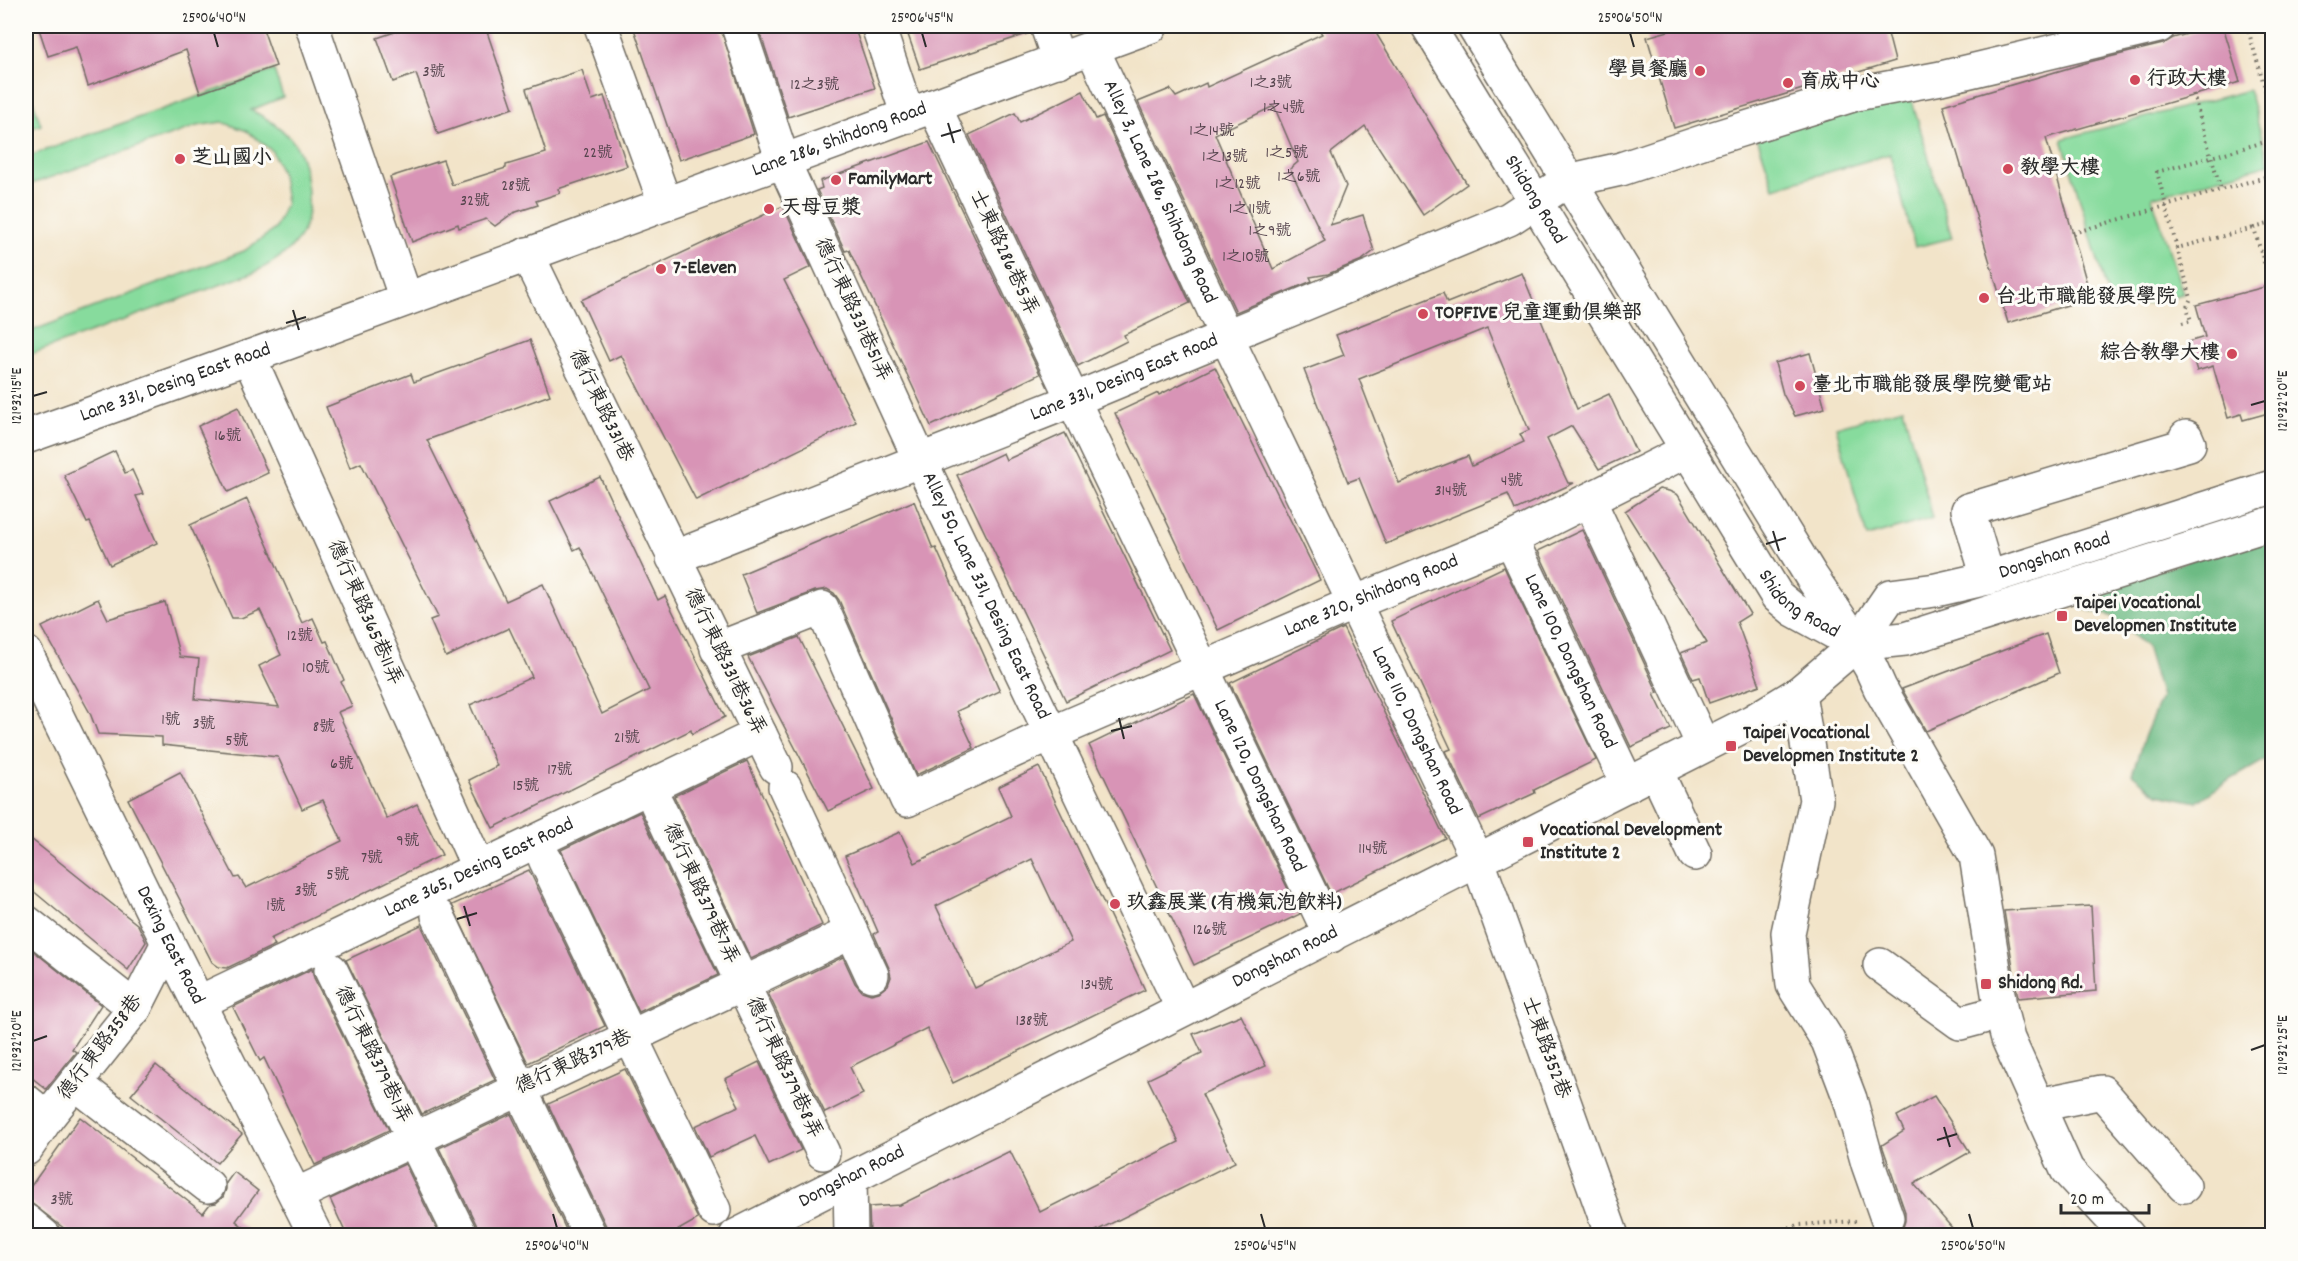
<svg xmlns="http://www.w3.org/2000/svg" width="2298" height="1261" font-family="Dekko,'LXGW WenKai TC',sans-serif">
<style>
.green{fill:#87db9d;stroke:#598364;stroke-width:1.5}
.forest{fill:#6dbb84;stroke:#4c7358;stroke-width:1.5}
.building{fill:#d894b6;fill-rule:evenodd}
.lines{fill:none;stroke-linecap:round;stroke-linejoin:round}
.minor-casing{stroke:#716c62;stroke-width:36}
.path{stroke:#716c62;stroke-width:4;stroke-dasharray:1.5 4.5;stroke-linecap:butt}
.minor{stroke:#fff;stroke-width:33}
.ticks{fill:none;stroke:#2b2b2b;stroke-width:2}
.poi-dot{fill:#d1495b;stroke:#fdfcf7;stroke-width:2}
.labels{text-anchor:middle;dominant-baseline:central;stroke-width:6;stroke-linejoin:round;paint-order:stroke}
.number-label{font-size:16px;fill:#56454e}
.poi-label{font-size:20px;font-weight:bold;fill:#2b2b2b;stroke:#fdfcf7;text-anchor:start}
.street-label{font-size:20px;fill:#2b2b2b;stroke:#fdfcf7}
.neatline{fill:none;stroke:#2b2b2b;stroke-width:2}
.ticks-label{font-size:15px;text-anchor:middle;fill:#2b2b2b}
</style>
<rect width="100%" height="100%" fill="#fdfcf7"/>
<filter id="ink" filterUnits="userSpaceOnUse"><feTurbulence type="fractalNoise" baseFrequency=".0167" numOctaves="2"/><feDisplacementMap in="SourceGraphic" scale="12" xChannelSelector="R" yChannelSelector="G"/><feConvolveMatrix kernelMatrix="1 2 1 2 8 2 1 2 1" color-interpolation-filters="sRGB"/></filter>
<filter id="wash" filterUnits="userSpaceOnUse"><feTurbulence type="fractalNoise" baseFrequency=".008" numOctaves="4" result="noise"/><feDisplacementMap in="SourceGraphic" scale="24" xChannelSelector="R" yChannelSelector="G"/><feGaussianBlur stdDeviation="1.35" result="paint"/><feColorMatrix in="noise" values="0 0 0 0 0 0 0 0 0 0 0 0 0 0 0 0 0 1.4 0 .05"/><feComposite in="paint" operator="in"/></filter>
<g filter="url(#wash)">
<rect width="100%" height="100%" fill="#f2e4c9"/>
<g class="green">
<path d="M 274,70 L 283,97 L 251,110 C 265,117 277,124 288,136 C 299,146 304,163 306,177 C 315,229 300,249 255,272 L 26,356 L 26,333 L 244,251 L 275,229 L 286,203 L 282,175 L 272,151 L 247,131 L 222,122 L 197,126 L 26,186 L 26,157 Z"/>
<path d="M 26,80 L 41,125 L 26,130 Z"/>
<path d="M 1908,87 L 1952,238 L 1915,247 L 1890,154 L 1774,188 L 1755,131 Z"/>
<path d="M 2249,90 L 2269,164 L 2152,197 L 2183,294 L 2113,312 L 2062,139 Z"/>
<path d="M 1903,408 L 1933,518 L 1867,537 L 1836,427 Z"/>
</g>
<path class="forest" d="M 2272,535 L 2272,756 L 2223,784 L 2197,802 L 2158,794 L 2132,774 L 2145,735 L 2161,697 L 2146,646 L 2111,616 L 2085,609 L 2078,595 Z"/>
<g id="blocks">
<g class="building">
<path d="M 38,26 L 262,26 L 276,66 L 200,93 L 186,50 L 88,86 L 76,47 L 48,56 Z"/>
<path d="M 412,26 L 485,26 L 513,108 L 438,134 L 416,74 L 393,82 L 377,38 Z"/>
<path d="M 633,26 L 720,26 L 754,134 L 679,160 Z"/>
<path d="M 758,26 L 854,26 L 875,88 L 788,117 Z"/>
<path d="M 905,26 L 1029,26 L 1030,33 L 920,69 Z"/>
<path d="M 1317,26 L 1365,26 L 1376,33 L 1467,184 L 1423,215 L 1365,126 L 1331,153 L 1346,186 L 1330,225 L 1363,215 L 1374,251 L 1362,260 L 1328,274 L 1310,277 L 1312,281 L 1236,312 L 1138,102 L 1170,89 L 1176,97 L 1206,83 L 1207,87 L 1322,34 ZM 1274,106 L 1298,162 L 1290,169 L 1325,241 L 1273,269 L 1215,134 Z"/>
<path d="M 1686,26 L 1886,26 L 1895,61 L 1674,128 L 1647,37 Z"/>
<path d="M 2215,26 L 2223,26 L 2240,82 L 2046,138 L 2091,298 L 2008,323 L 1943,105 L 2089,62 L 2163,44 L 2173,38 Z"/>
<path d="M 582,70 L 592,100 L 604,96 L 627,166 L 558,189 L 560,193 L 536,201 L 538,205 L 513,213 L 495,226 L 486,219 L 459,228 L 458,224 L 412,242 L 390,177 L 443,160 L 452,185 L 506,168 L 506,165 L 546,153 L 526,89 Z"/>
<path d="M 1083,91 L 1096,119 L 1103,116 L 1190,303 L 1124,335 L 1127,341 L 1078,366 L 969,135 L 1015,113 L 1020,122 Z"/>
<path d="M 929,142 L 1040,374 L 931,426 L 849,250 L 845,251 L 817,190 L 822,188 L 820,181 Z"/>
<path d="M 783,206 L 811,267 L 784,280 L 856,422 L 696,500 L 621,355 L 609,361 L 581,300 Z"/>
<path d="M 1522,273 L 1577,409 L 1609,394 L 1636,452 L 1599,469 L 1572,426 L 1547,439 L 1568,483 L 1574,483 L 1515,510 L 1508,494 L 1386,544 L 1359,478 L 1348,482 L 1304,370 L 1344,355 L 1336,335 L 1443,293 L 1447,303 ZM 1487,328 L 1529,430 L 1520,434 L 1524,442 L 1472,466 L 1468,456 L 1399,483 L 1359,379 Z"/>
<path d="M 2272,285 L 2272,412 L 2243,420 L 2241,414 L 2228,418 L 2213,366 L 2197,371 L 2188,342 L 2205,337 L 2196,305 Z"/>
<path d="M 530,340 L 550,395 L 427,440 L 506,601 L 543,584 L 602,714 L 649,690 L 580,547 L 574,550 L 550,501 L 600,477 L 658,600 L 665,596 L 725,717 L 692,734 L 691,730 L 493,828 L 469,780 L 497,766 L 470,705 L 532,677 L 509,628 L 446,657 L 430,620 L 438,617 L 361,463 L 350,468 L 326,407 L 411,374 L 414,382 Z"/>
<path d="M 1810,353 L 1825,408 L 1795,416 L 1783,394 L 1775,363 Z"/>
<path d="M 1215,367 L 1320,580 L 1218,630 L 1115,413 L 1158,393 L 1159,395 Z"/>
<path d="M 238,407 L 268,473 L 228,492 L 198,426 Z"/>
<path d="M 1065,433 L 1170,650 L 1066,701 L 957,475 L 1003,453 L 1006,460 Z"/>
<path d="M 115,451 L 125,473 L 132,470 L 143,494 L 136,496 L 157,543 L 110,565 L 90,522 L 87,523 L 64,475 Z"/>
<path d="M 1659,489 L 1669,491 L 1678,495 L 1750,614 L 1737,622 L 1760,685 L 1709,703 L 1700,677 L 1693,679 L 1681,653 L 1707,643 L 1625,511 Z"/>
<path d="M 247,499 L 302,623 L 313,618 L 324,642 L 327,641 L 344,680 L 341,682 L 352,706 L 338,712 L 387,819 L 417,804 L 442,855 L 270,939 L 275,945 L 227,968 L 219,967 L 212,962 L 128,799 L 180,772 L 235,878 L 239,877 L 246,888 L 342,841 L 323,800 L 302,809 L 278,757 L 162,745 L 162,737 L 98,734 L 90,713 L 42,627 L 98,599 L 108,619 L 165,602 L 180,657 L 199,659 L 195,699 L 279,707 L 259,666 L 281,655 L 260,610 L 241,618 L 232,618 L 190,525 Z"/>
<path d="M 914,501 L 933,549 L 936,548 L 1000,691 L 957,711 L 974,748 L 916,775 L 839,600 L 834,593 L 827,589 L 815,591 L 757,613 L 741,574 Z"/>
<path d="M 1582,530 L 1658,693 L 1654,694 L 1671,729 L 1631,747 L 1538,551 Z"/>
<path d="M 1504,567 L 1596,760 L 1534,790 L 1535,793 L 1479,819 L 1446,751 L 1451,749 L 1391,621 Z"/>
<path d="M 1343,628 L 1445,838 L 1331,894 L 1230,683 Z"/>
<path d="M 2046,634 L 2059,673 L 1926,731 L 1902,689 Z"/>
<path d="M 799,637 L 874,789 L 828,811 L 748,657 Z"/>
<path d="M 1194,694 L 1300,914 L 1194,965 L 1089,745 Z"/>
<path d="M 747,761 L 822,925 L 751,959 L 674,796 Z"/>
<path d="M 1039,767 L 1145,990 L 953,1083 L 927,1028 L 850,1067 L 863,1094 L 825,1113 L 768,993 L 843,957 L 855,983 L 862,991 L 871,994 L 879,992 L 888,985 L 891,977 L 889,968 L 874,934 L 878,932 L 845,856 L 900,832 L 915,863 L 1011,816 L 998,787 ZM 1032,859 L 1071,942 L 975,988 L 936,906 Z"/>
<path d="M 640,812 L 718,975 L 639,1012 L 561,850 Z"/>
<path d="M 26,835 L 138,925 L 146,942 L 128,970 L 26,885 Z"/>
<path d="M 529,870 L 605,1026 L 528,1063 L 452,905 Z"/>
<path d="M 2091,906 L 2096,991 L 2018,998 L 2004,911 Z"/>
<path d="M 421,925 L 495,1080 L 422,1114 L 346,960 Z"/>
<path d="M 26,945 L 101,1005 L 72,1049 L 76,1052 L 46,1089 L 26,1073 Z"/>
<path d="M 312,969 L 314,978 L 389,1130 L 315,1165 L 264,1058 L 260,1061 L 233,1007 Z"/>
<path d="M 1241,1015 L 1266,1066 L 1202,1094 L 1235,1162 L 1086,1236 L 870,1236 L 869,1207 L 900,1205 L 1010,1151 L 1040,1212 L 1179,1142 L 1148,1079 L 1202,1053 L 1193,1034 Z"/>
<path d="M 759,1062 L 801,1150 L 769,1165 L 755,1136 L 709,1157 L 695,1126 L 739,1106 L 725,1079 Z"/>
<path d="M 156,1065 L 242,1134 L 217,1163 L 131,1095 Z"/>
<path d="M 625,1069 L 698,1219 L 668,1236 L 608,1236 L 607,1228 L 548,1104 Z"/>
<path d="M 1934,1096 L 1970,1152 L 1914,1184 L 1959,1236 L 1894,1236 L 1902,1230 L 1905,1221 L 1905,1212 L 1882,1145 L 1904,1131 L 1897,1116 Z"/>
<path d="M 511,1114 L 569,1236 L 479,1236 L 478,1228 L 439,1148 Z"/>
<path d="M 80,1117 L 203,1213 L 210,1204 L 216,1203 L 223,1197 L 226,1189 L 226,1183 L 234,1172 L 258,1191 L 236,1221 L 255,1236 L 74,1236 L 26,1199 L 26,1193 Z"/>
<path d="M 405,1164 L 440,1236 L 347,1236 L 330,1199 Z"/>
</g>
</g>
</g>
<g filter="url(#ink)">
<use href="#blocks" fill-opacity="0" stroke="#716c62" stroke-width="1.5"/>
<g class="lines">
<g class="minor-casing">
<g id="minor">
<path d="M 312,26 L 406,299"/>
<path d="M 601,26 L 665,203"/>
<path id="s1" d="M 738,26 L 783,161 L 920,460 L 1183,1009"/>
<path d="M 878,26 L 908,116"/>
<path d="M 1047,26 L 1059,61"/>
<path id="s2" d="M 1428,26 L 1777,596 L 1794,610 L 1852,642"/>
<path d="M 1474,26 L 1811,576 L 1857,644 L 1871,668 L 1880,688 L 1976,856 L 2001,1012 L 2008,1039 L 2067,1170 L 2128,1236"/>
<path id="s3" d="M 1092,48 L 1226,336 L 1478,861 L 1612,1236"/>
<path id="s4" d="M 934,106 L 1073,400 L 1331,936"/>
<path d="M 527,254 L 776,767"/>
<path d="M 249,357 L 479,869"/>
<path id="s5" d="M 26,437 L 249,357 L 1151,26"/>
<path d="M 1589,500 L 1703,745"/>
<path id="s6" d="M 1511,539 L 1628,785"/>
<path id="s7" d="M 673,558 L 1073,400 L 1509,219 L 1567,181 L 1621,169 L 1711,139 L 1856,94 L 1941,78 L 2159,26"/>
<path d="M 1988,578 L 1968,510 L 2189,444 L 2186,437"/>
<path d="M 1857,644 L 1905,639 L 2272,523"/>
<path id="s8" d="M 717,649 L 822,608 L 907,800 L 1050,734 L 1354,603 L 1511,539 L 1688,450"/>
<path id="s9" d="M 26,653 L 168,943 L 316,1236"/>
<path d="M 1799,693 L 1816,800 L 1788,933 L 1793,985 L 1828,1041 L 1850,1099 L 1868,1164 L 1887,1218"/>
<path d="M 1656,771 L 1695,854"/>
<path d="M 785,787 L 872,975"/>
<path d="M 657,804 L 823,1153"/>
<path d="M 545,859 L 714,1210"/>
<path d="M 438,916 L 590,1236"/>
<path d="M 26,922 L 135,1008"/>
<path d="M 1880,965 L 1960,1023 L 2001,1012"/>
<path d="M 331,970 L 461,1236"/>
<path id="s10" d="M 198,1003 L 760,734"/>
<path d="M 75,1083 L 208,1186"/>
<path d="M 26,1101 L 47,1118"/>
<path d="M 2038,1105 L 2102,1092 L 2184,1186"/>
<path d="M 26,1149 L 47,1118 L 135,1008 L 168,943"/>
<path d="M 850,1178 L 851,1236"/>
<path d="M 296,1195 L 852,932"/>
<path d="M 26,1221 L 44,1236"/>
<path id="s11" d="M 736,1236 L 1753,721 L 1799,693 L 1857,644 L 1890,596 L 1936,590 L 1988,578 L 2272,487"/>
</g>
</g>
<g class="path">
<path d="M 2247,26 L 2272,112"/>
<path d="M 2193,94 L 2221,190"/>
<path d="M 2073,233 L 2272,175"/>
<path d="M 2177,248 L 2157,172 L 2272,140"/>
<path d="M 2271,286 L 2254,228 L 2272,223"/>
<path d="M 2182,323 L 2191,321 L 2187,307 L 2191,298 L 2177,248 L 2254,228"/>
<path d="M 1754,1236 L 1799,1225 L 1856,1221"/>
</g>
<use href="#minor" class="minor"/>
</g>
</g>
<path class="ticks" d="M 214,33 L 218,47M 922,33 L 926,47M 1630,33 L 1634,47M 948,123 L 954,143M 941,136 L 961,130M 293,310 L 299,330M 286,323 L 306,317M 33,396 L 47,392M 2251,405 L 2265,401M 1773,531 L 1779,551M 1766,544 L 1786,538M 1119,718 L 1124,739M 1111,731 L 1132,726M 464,906 L 470,926M 457,919 L 477,913M 33,1041 L 47,1036M 2251,1050 L 2265,1045M 1944,1127 L 1950,1147M 1937,1140 L 1957,1134M 553,1214 L 557,1228M 1261,1214 L 1265,1228M 1969,1214 L 1973,1228"/>
<g class="poi-dot">
<circle cx="1700" cy="71" r="6"/>
<circle cx="2135" cy="80" r="6"/>
<circle cx="1788" cy="83" r="6"/>
<circle cx="180" cy="159" r="6"/>
<circle cx="2008" cy="169" r="6"/>
<circle cx="836" cy="180" r="6"/>
<circle cx="769" cy="209" r="6"/>
<circle cx="661" cy="269" r="6"/>
<circle cx="1984" cy="298" r="6"/>
<circle cx="1423" cy="314" r="6"/>
<circle cx="2232" cy="354" r="6"/>
<circle cx="1800" cy="386" r="6"/>
<rect x="2056" y="610" width="12" height="12" rx="3"/>
<rect x="1725" y="740" width="12" height="12" rx="3"/>
<rect x="1522" y="836" width="12" height="12" rx="3"/>
<circle cx="1115" cy="904" r="6"/>
<rect x="1980" y="978" width="12" height="12" rx="3"/>
</g>
<g class="labels">
<g class="number-label">
<text x="434" y="72">3號</text>
<text x="1271" y="83">1之3號</text>
<text x="815" y="85">12之3號</text>
<text x="1284" y="108">1之4號</text>
<text x="1212" y="131">1之14號</text>
<text x="598" y="153">22號</text>
<text x="1287" y="153">1之5號</text>
<text x="1225" y="157">1之13號</text>
<text x="1299" y="177">1之6號</text>
<text x="1238" y="184">1之12號</text>
<text x="516" y="186">28號</text>
<text x="475" y="201">32號</text>
<text x="1250" y="209">1之11號</text>
<text x="1270" y="231">1之9號</text>
<text x="1246" y="257">1之10號</text>
<text x="228" y="436">16號</text>
<text x="1512" y="481">4號</text>
<text x="1451" y="491">314號</text>
<text x="300" y="636">12號</text>
<text x="316" y="668">10號</text>
<text x="171" y="720">1號</text>
<text x="204" y="724">3號</text>
<text x="324" y="727">8號</text>
<text x="627" y="738">21號</text>
<text x="237" y="741">5號</text>
<text x="342" y="764">6號</text>
<text x="560" y="770">17號</text>
<text x="526" y="786">15號</text>
<text x="408" y="841">9號</text>
<text x="1373" y="849">114號</text>
<text x="372" y="858">7號</text>
<text x="338" y="875">5號</text>
<text x="306" y="891">3號</text>
<text x="276" y="906">1號</text>
<text x="1210" y="930">126號</text>
<text x="1097" y="985">134號</text>
<text x="1032" y="1021">138號</text>
<text x="62" y="1200">3號</text>
</g>
<g class="poi-label">
<text x="1688" y="71" text-anchor="end">學員餐廳</text>
<text x="2147" y="80">行政大樓</text>
<text x="1800" y="83">育成中心</text>
<text x="192" y="159">芝山國小</text>
<text x="2020" y="169">教學大樓</text>
<text x="848" y="180">FamilyMart</text>
<text x="781" y="209">天母豆漿</text>
<text x="673" y="269">7-Eleven</text>
<text x="1996" y="298">台北市職能發展學院</text>
<text x="1435" y="314">TOPFIVE 兒童運動俱樂部</text>
<text x="2220" y="354" text-anchor="end">綜合教學大樓</text>
<text x="1812" y="386">臺北市職能發展學院變電站</text>
<text x="2074" y="604">Taipei Vocational<tspan x="2074" dy="23">Developmen Institute</tspan></text>
<text x="1743" y="734">Taipei Vocational<tspan x="1743" dy="23">Developmen Institute 2</tspan></text>
<text x="1540" y="831">Vocational Development<tspan x="1540" dy="23">Institute 2</tspan></text>
<text x="1127" y="904">玖鑫展業 (有機氣泡飲料)</text>
<text x="1998" y="984">Shidong Rd.</text>
</g>
<g class="street-label">
<text stroke="none"><textPath href="#s5" startOffset="866">Lane 286, Shihdong Road</textPath></text>
<text stroke="none"><textPath href="#s3" startOffset="159">Alley 3, Lane 286, Shihdong Road</textPath></text>
<text stroke="none"><textPath href="#s2" startOffset="204">Shidong Road</textPath></text>
<text transform="translate(1003 253) rotate(65)">士東路286巷5弄</text>
<text transform="translate(852 310) rotate(65)">德行東路331巷51弄</text>
<text stroke="none"><textPath href="#s7" startOffset="486">Lane 331, Desing East Road</textPath></text>
<text stroke="none"><textPath href="#s5" startOffset="159">Lane 331, Desing East Road</textPath></text>
<text transform="translate(600 406) rotate(64)">德行東路331巷</text>
<text stroke="none"><textPath href="#s11" startOffset="1498">Dongshan Road</textPath></text>
<text stroke="none"><textPath href="#s1" startOffset="622">Alley 50, Lane 331, Desing East Road</textPath></text>
<text stroke="none"><textPath href="#s8" startOffset="830">Lane 320, Shihdong Road</textPath></text>
<text stroke="none"><textPath href="#s2" startOffset="690">Shidong Road</textPath></text>
<text transform="translate(364 613) rotate(66)">德行東路365巷11弄</text>
<text transform="translate(724 662) rotate(64)">德行東路331巷36弄</text>
<text stroke="none"><textPath href="#s6" startOffset="136">Lane 100, Dongshan Road</textPath></text>
<text stroke="none"><textPath href="#s3" startOffset="756">Lane 110, Dongshan Road</textPath></text>
<text stroke="none"><textPath href="#s4" startOffset="754">Lane 120, Dongshan Road</textPath></text>
<text stroke="none"><textPath href="#s10" startOffset="312">Lane 365, Desing East Road</textPath></text>
<text transform="translate(700 894) rotate(65)">德行東路379巷7弄</text>
<text stroke="none"><textPath href="#s9" startOffset="326">Dexing East Road</textPath></text>
<text stroke="none"><textPath href="#s11" startOffset="616">Dongshan Road</textPath></text>
<text transform="translate(101 1048) rotate(-53)">德行東路358巷</text>
<text transform="translate(1545 1048) rotate(70)">士東路352巷</text>
<text transform="translate(372 1055) rotate(64)">德行東路379巷1弄</text>
<text transform="translate(574 1063) rotate(-25)">德行東路379巷</text>
<text transform="translate(783 1068) rotate(65)">德行東路379巷8弄</text>
<text stroke="none"><textPath href="#s11" startOffset="130">Dongshan Road</textPath></text>
</g>
</g>
<rect width="2298" height="1261" fill="none" stroke="#fdfcf7" stroke-width="66"/>
<path d="M2061 1204v9h88v-9" fill="none" stroke="#2b2b2b" stroke-width="3"/>
<text x="2070" y="1204" font-size="18" fill="#2b2b2b" stroke="#fdfcf7" stroke-width="4.5" paint-order="stroke">20 m</text>
<rect x="33" y="33" width="2232" height="1195" class="neatline"/>
<g class="ticks-label">
<text x="214" y="22">25°06'40"N</text>
<text x="922" y="22">25°06'45"N</text>
<text x="1630" y="22">25°06'50"N</text>
<text transform="translate(16 396) rotate(-90)" y="5">121°32'15"E</text>
<text transform="translate(2282 401) rotate(-90)" y="5">121°32'20"E</text>
<text transform="translate(16 1041) rotate(-90)" y="5">121°32'20"E</text>
<text transform="translate(2282 1045) rotate(-90)" y="5">121°32'25"E</text>
<text x="557" y="1250">25°06'40"N</text>
<text x="1265" y="1250">25°06'45"N</text>
<text x="1973" y="1250">25°06'50"N</text>
</g>
</svg>
